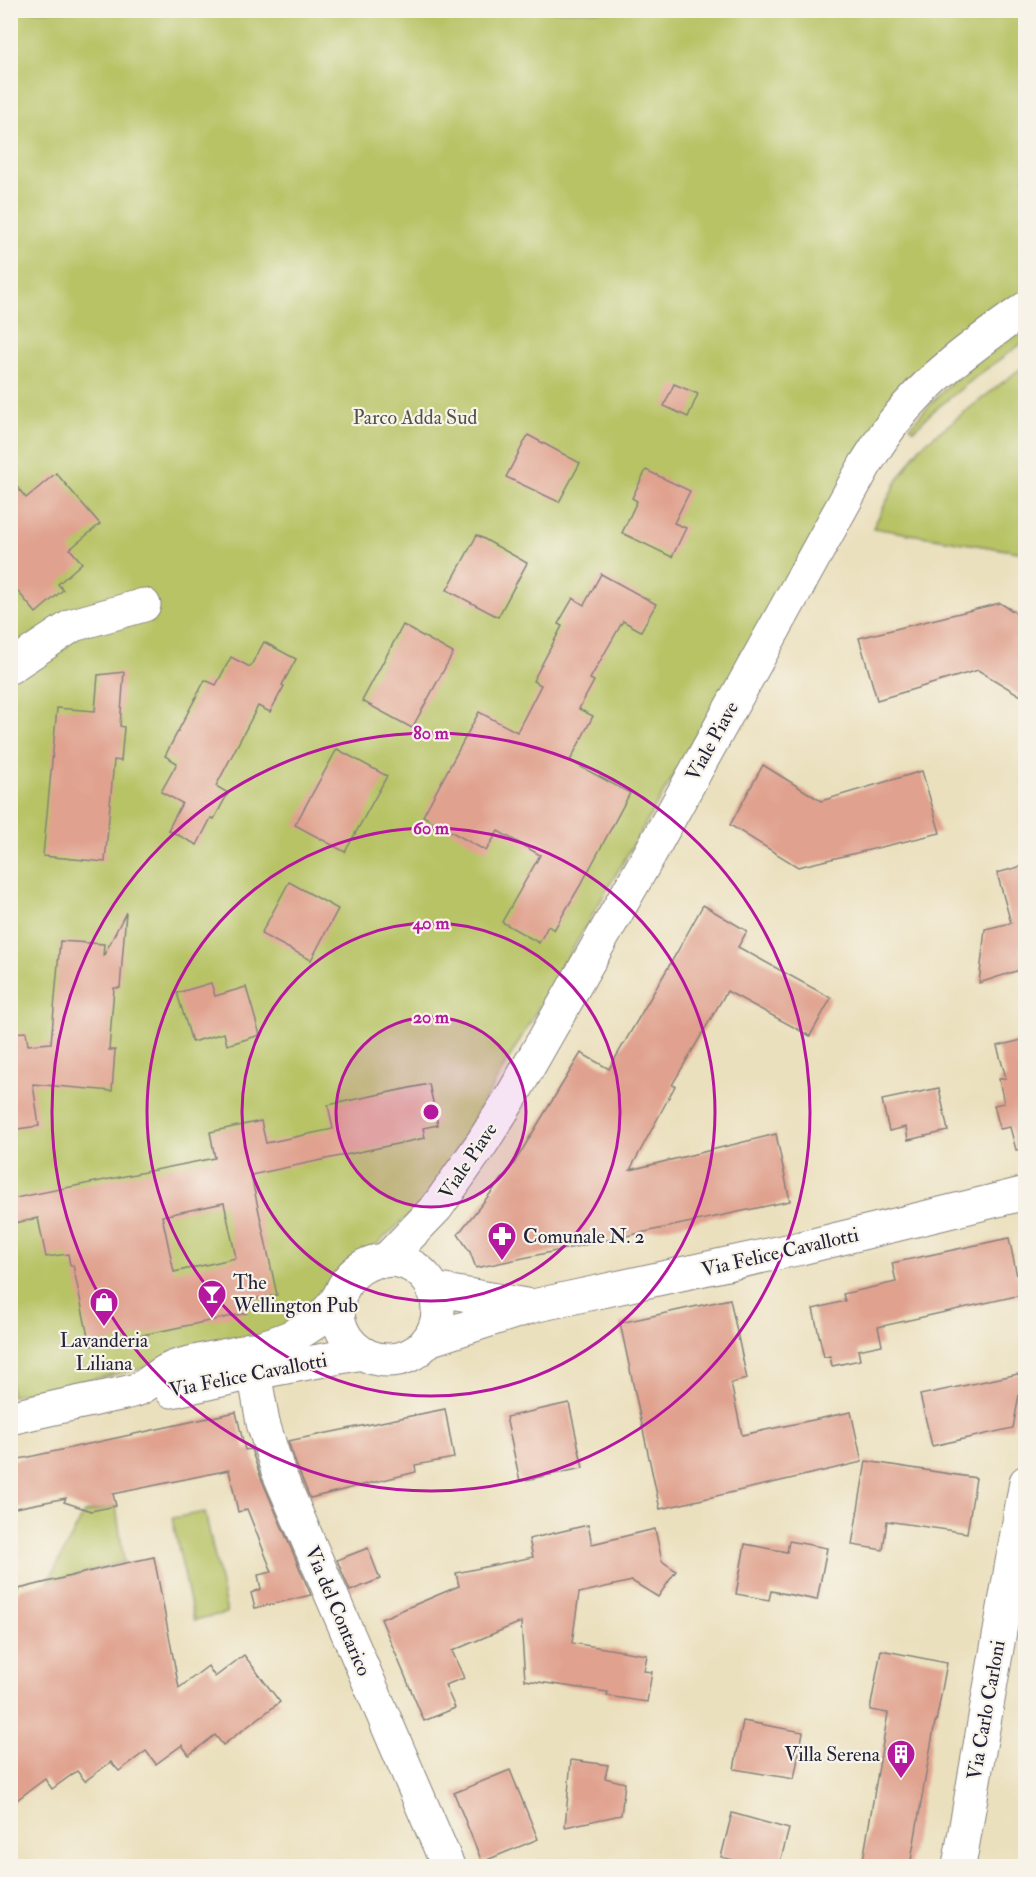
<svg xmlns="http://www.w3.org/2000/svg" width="1036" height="1877" font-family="'IM FELL Double Pica',serif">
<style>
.green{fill:#b7c365;stroke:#6c7250;stroke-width:1.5}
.building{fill:#e0a18e;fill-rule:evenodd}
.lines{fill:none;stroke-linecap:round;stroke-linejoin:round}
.minor-casing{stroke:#86817c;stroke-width:35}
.minor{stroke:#fff;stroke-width:33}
.ring{fill:none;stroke:#b5179e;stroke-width:3}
.labels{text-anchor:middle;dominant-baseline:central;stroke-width:4.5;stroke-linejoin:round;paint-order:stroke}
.park-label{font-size:20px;fill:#4f5248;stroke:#f7f3e8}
.street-label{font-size:20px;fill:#22223b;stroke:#f7f3e8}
.poi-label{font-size:20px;fill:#22223b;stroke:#f7f3e8;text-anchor:start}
.centre{fill:#b5179e;stroke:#f7f3e8;stroke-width:3}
.ring-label{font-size:18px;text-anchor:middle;font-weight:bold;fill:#b5179e;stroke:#f7f3e8;stroke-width:4.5;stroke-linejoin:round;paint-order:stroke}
</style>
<rect width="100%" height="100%" fill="#f7f3e8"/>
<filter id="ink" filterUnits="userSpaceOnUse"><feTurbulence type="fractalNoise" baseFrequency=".0167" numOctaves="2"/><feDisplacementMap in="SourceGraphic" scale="12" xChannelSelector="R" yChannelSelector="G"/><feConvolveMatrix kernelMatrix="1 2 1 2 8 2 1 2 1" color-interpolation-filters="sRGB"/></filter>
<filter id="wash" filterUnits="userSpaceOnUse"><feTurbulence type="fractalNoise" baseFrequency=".008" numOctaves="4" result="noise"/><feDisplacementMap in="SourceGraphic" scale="24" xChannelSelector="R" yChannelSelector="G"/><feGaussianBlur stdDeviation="1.35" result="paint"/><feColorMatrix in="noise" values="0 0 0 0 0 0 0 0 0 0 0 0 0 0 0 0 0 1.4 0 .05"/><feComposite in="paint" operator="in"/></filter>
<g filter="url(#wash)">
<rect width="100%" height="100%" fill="#ebe0be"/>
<g class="green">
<path d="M 11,11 L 1025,11 L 1025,296 L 869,439 L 428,1198 L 376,1245 L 354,1257 L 339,1271 L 324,1302 L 266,1343 L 11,1396 Z"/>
<path d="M 1025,323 L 1025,341 L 977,376 L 931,413 L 914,430 L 910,426 L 956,377 Z"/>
<path d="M 1025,365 L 1025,553 L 873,528 L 896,483 L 920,447 Z"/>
<path d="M 116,1506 L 124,1562 L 48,1582 L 84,1513 Z"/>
<path d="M 205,1512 L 227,1613 L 194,1620 L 172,1518 Z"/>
</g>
<g id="blocks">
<g class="building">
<path d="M 674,384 L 698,394 L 688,417 L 664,406 Z"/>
<path d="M 528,435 L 580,463 L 559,502 L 506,477 Z"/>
<path d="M 646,470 L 690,491 L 674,523 L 686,528 L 672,557 L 622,533 L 637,501 L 632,498 Z"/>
<path d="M 56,473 L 100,524 L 70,549 L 82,563 L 58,584 L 63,590 L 36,613 L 10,582 L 10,478 L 26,498 Z"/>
<path d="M 477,535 L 527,563 L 498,617 L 447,590 Z"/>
<path d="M 601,574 L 656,604 L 641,631 L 623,621 L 590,679 L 594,681 L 579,709 L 593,716 L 570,761 L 630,793 L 584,879 L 554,930 L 548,926 L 539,943 L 502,922 L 540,855 L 498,831 L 486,851 L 423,816 L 479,712 L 517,732 L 541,685 L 533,681 L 562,626 L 558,624 L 573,598 L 584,605 Z"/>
<path d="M 1000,603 L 1026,619 L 1026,699 L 978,670 L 877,700 L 859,638 Z"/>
<path d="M 403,625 L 453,653 L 412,728 L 362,701 Z"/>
<path d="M 264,642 L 296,659 L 282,685 L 284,686 L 270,712 L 258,706 L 216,786 L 228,793 L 214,819 L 211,818 L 197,845 L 168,830 L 182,803 L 161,792 L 177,763 L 165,756 L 205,680 L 216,685 L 231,657 L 250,667 Z"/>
<path d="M 124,672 L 120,726 L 124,727 L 121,761 L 114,760 L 105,862 L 43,856 L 57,708 L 95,711 L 98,675 Z"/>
<path d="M 337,749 L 387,776 L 345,852 L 295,825 Z"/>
<path d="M 763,765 L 821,801 L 922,771 L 940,833 L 798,867 L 730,825 Z"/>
<path d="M 1026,865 L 1026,947 L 1020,948 L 1026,968 L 979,983 L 985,929 L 1011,923 L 997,873 Z"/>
<path d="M 289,882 L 338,909 L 311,960 L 261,934 Z"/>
<path d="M 703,905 L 747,931 L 738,947 L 831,998 L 810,1036 L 727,991 L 672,1085 L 675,1086 L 630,1170 L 776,1134 L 790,1201 L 476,1268 L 470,1252 L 458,1234 L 513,1165 L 581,1053 L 609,1069 L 676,954 Z"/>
<path d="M 126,912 L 120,988 L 114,988 L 109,1050 L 115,1050 L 112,1091 L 33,1084 L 39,1126 L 10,1130 L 10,1033 L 26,1032 L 28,1045 L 51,1043 L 60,941 L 104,944 L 103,957 Z"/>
<path d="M 211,983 L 215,996 L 246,987 L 260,1035 L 227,1045 L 224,1033 L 192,1042 L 177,993 Z"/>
<path d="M 1026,1039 L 1026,1149 L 1016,1150 L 1010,1127 L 1000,1129 L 994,1105 L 1004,1103 L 999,1079 L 1006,1078 L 997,1046 Z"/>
<path d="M 429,1084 L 438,1125 L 423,1128 L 425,1138 L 251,1175 L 277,1295 L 245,1301 L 247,1313 L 90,1346 L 73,1265 L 70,1265 L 68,1254 L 46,1257 L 38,1218 L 10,1224 L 10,1199 L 215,1158 L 210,1132 L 261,1121 L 266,1143 L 333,1129 L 328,1105 ZM 224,1203 L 236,1258 L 174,1272 L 162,1216 Z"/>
<path d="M 939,1088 L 948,1131 L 908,1140 L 906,1127 L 889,1131 L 882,1100 Z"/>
<path d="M 1009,1238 L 1021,1295 L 878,1327 L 882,1345 L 858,1350 L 860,1360 L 832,1366 L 830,1356 L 824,1357 L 813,1309 L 845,1301 L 843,1294 L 896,1282 L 892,1263 Z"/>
<path d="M 730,1299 L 747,1379 L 731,1383 L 742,1435 L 851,1412 L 862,1462 L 660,1509 L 620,1323 Z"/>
<path d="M 1023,1373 L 1013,1428 L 932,1446 L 920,1395 Z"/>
<path d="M 569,1403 L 583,1468 L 520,1481 L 506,1417 Z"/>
<path d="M 445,1409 L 454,1458 L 415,1465 L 416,1472 L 310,1498 L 296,1464 L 288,1441 Z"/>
<path d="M 236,1412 L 245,1450 L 251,1449 L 261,1478 L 311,1595 L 255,1608 L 251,1593 L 261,1589 L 258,1575 L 272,1572 L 247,1509 L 238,1512 L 229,1470 L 113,1494 L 116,1506 L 91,1511 L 64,1502 L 66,1498 L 10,1509 L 10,1461 Z"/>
<path d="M 866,1461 L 976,1478 L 967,1533 L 887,1521 L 883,1550 L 852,1545 Z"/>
<path d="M 588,1525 L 592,1544 L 655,1529 L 662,1561 L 676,1571 L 658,1597 L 632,1581 L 579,1593 L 572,1643 L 647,1655 L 644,1671 L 652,1672 L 647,1702 L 607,1696 L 608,1692 L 525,1680 L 521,1622 L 452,1651 L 464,1678 L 445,1685 L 455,1708 L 424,1721 L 381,1619 L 459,1586 L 456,1573 L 533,1557 L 529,1539 Z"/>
<path d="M 789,1541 L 827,1548 L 817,1600 L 771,1591 L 769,1600 L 736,1594 L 745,1544 L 787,1552 Z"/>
<path d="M 368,1548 L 380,1579 L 350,1591 L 337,1560 Z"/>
<path d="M 154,1557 L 179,1688 L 208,1666 L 215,1677 L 244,1655 L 280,1702 L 223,1745 L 215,1735 L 189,1755 L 182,1745 L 156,1764 L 146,1751 L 119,1771 L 111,1762 L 85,1781 L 77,1771 L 52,1789 L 45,1779 L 10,1805 L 10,1594 L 18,1592 L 19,1589 L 103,1568 Z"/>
<path d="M 881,1650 L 947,1663 L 936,1722 L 935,1722 L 910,1866 L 862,1866 L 888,1713 L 870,1710 Z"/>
<path d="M 743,1721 L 803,1732 L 794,1779 L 734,1769 Z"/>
<path d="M 571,1760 L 608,1765 L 605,1778 L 625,1783 L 621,1815 L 565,1827 Z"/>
<path d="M 510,1770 L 538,1839 L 482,1862 L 454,1793 Z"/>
<path d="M 732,1813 L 789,1829 L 779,1866 L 757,1866 L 721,1857 Z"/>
</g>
</g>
</g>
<g filter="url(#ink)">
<use href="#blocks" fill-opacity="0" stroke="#86817c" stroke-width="1.5"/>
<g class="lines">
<g class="minor-casing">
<g id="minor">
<path d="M 10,667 L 73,625 L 144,605"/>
<circle cx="388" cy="1310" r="50"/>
<path d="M 385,1261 L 437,1207 L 482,1143 L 513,1094 L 647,859 L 865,465 C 874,451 883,436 893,423 C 929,376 978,342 1026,308"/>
<path d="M 433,1289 L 526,1305"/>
<path d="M 428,1340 L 533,1306 L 801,1248 L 1026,1193"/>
<path d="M 250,1349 L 263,1423 L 278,1471 L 448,1866"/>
<path d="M 172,1391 L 254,1373 L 362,1353"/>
<path d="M 10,1418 C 39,1411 67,1405 96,1399 C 109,1396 123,1394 136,1390 C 150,1385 159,1372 175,1367 C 233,1350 308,1351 341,1293"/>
<path d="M 959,1866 L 1026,1482"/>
</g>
</g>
<use href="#minor" class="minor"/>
</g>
</g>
<circle cx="431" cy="1112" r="95" fill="#b5179e" fill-opacity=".12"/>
<g class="ring">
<circle cx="431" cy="1112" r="95"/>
<circle cx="431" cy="1112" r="189"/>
<circle cx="431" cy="1112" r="284"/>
<circle cx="431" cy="1112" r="379"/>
</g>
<defs>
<g id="pharmacy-pin" transform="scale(1.5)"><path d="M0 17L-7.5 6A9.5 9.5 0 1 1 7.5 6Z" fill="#b5179e" stroke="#f7f3e8"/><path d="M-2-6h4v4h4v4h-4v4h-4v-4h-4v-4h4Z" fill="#fff"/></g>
<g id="bar-pin" transform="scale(1.5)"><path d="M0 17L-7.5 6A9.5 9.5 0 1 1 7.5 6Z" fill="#b5179e" stroke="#f7f3e8"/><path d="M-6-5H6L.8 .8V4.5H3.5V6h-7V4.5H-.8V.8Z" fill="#fff"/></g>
<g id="shop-pin" transform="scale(1.5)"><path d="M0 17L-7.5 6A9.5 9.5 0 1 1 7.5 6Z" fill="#b5179e" stroke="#f7f3e8"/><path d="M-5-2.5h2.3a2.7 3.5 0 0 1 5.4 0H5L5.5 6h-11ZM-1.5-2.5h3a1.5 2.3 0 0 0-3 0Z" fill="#fff"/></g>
<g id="building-pin" transform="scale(1.5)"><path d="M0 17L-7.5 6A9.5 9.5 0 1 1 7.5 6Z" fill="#b5179e" stroke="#f7f3e8"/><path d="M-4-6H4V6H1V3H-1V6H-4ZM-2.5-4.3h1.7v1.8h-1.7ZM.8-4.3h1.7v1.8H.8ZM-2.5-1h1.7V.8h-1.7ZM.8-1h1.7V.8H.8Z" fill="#fff"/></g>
</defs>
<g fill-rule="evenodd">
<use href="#pharmacy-pin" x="502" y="1236"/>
<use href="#bar-pin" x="212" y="1294"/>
<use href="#shop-pin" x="104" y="1302"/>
<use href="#building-pin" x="901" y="1754"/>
</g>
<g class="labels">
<g class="park-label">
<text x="415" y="417">Parco Adda Sud</text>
</g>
<g class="street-label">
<text transform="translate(712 741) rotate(-61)">Viale Piave</text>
<text transform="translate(468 1161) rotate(-56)">Viale Piave</text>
<text transform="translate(780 1252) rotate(-13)">Via Felice Cavallotti</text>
<text transform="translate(248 1375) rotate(-11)">Via Felice Cavallotti</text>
<text transform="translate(338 1611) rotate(67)">Via del Contarico</text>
<text transform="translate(986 1710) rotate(-80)">Via Carlo Carloni</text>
</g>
<g class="poi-label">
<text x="523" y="1236">Comunale N. 2</text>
<text x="233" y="1282">The<tspan x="233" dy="23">Wellington Pub</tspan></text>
<text x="104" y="1340" text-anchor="middle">Lavanderia<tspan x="104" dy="23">Liliana</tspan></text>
<text x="880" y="1754" text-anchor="end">Villa Serena</text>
</g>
</g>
<circle cx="431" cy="1112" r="9" class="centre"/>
<g class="ring-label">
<text x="431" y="739">80 m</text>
<text x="431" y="834">60 m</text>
<text x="431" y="929">40 m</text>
<text x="431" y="1023">20 m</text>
</g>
<rect width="1036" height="1877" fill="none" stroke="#f7f3e8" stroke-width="36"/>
</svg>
